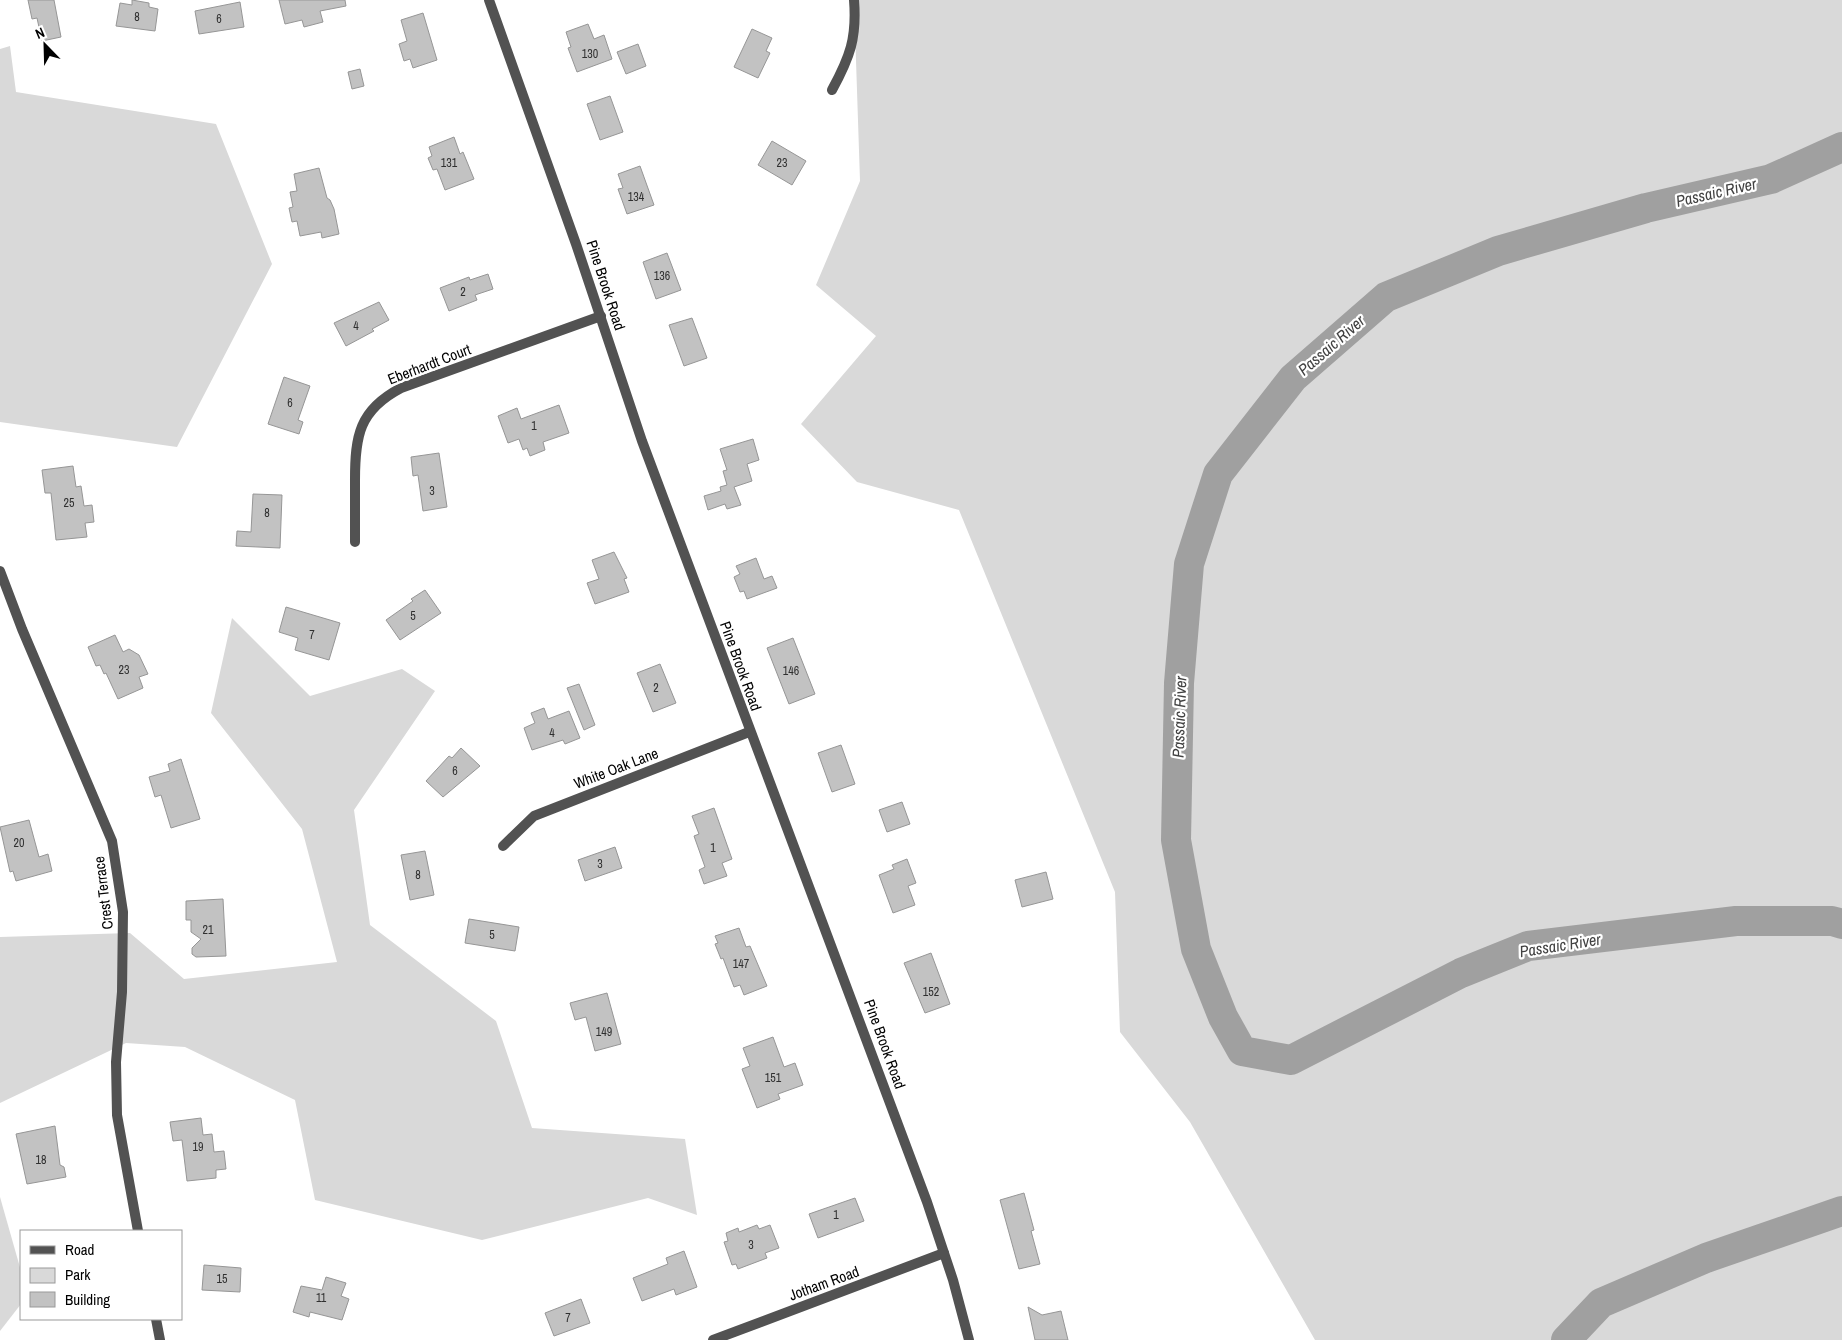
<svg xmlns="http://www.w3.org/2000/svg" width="1842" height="1340" font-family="'Archivo Narrow',sans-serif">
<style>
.green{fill:#d9d9d9}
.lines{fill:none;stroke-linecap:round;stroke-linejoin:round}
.river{stroke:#a0a0a0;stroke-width:30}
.building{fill:#c2c2c2;stroke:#969696}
.minor{stroke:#525252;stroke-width:10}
.tertiary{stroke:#525252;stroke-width:10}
.labels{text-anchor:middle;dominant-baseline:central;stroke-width:4.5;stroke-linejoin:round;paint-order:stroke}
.number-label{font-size:12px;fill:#303030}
.street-label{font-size:15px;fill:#000;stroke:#fff}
.water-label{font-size:16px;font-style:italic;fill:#414141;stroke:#fff}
</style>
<rect width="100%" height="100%" fill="#fff"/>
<g class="green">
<path d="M 854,0 L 1842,0 L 1842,1340 L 1315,1340 L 1190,1122 L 1120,1032 L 1115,892 L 959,510 L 857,482 L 801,424 L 876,336 L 816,285 L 860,181 Z"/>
<path d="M 10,46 L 16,92 L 216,124 L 272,264 L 177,447 L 0,422 L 0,49 Z"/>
<path d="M 232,618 L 310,696 L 402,669 L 435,691 L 354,810 L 370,925 L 496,1021 L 532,1128 L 685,1139 L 697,1215 L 648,1198 L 482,1240 L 315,1200 L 295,1100 L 185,1047 L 126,1043 L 0,1103 L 0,937 L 130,933 L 184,979 L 337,962 L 302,829 L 211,713 Z"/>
<path d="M 0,1197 L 21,1271 L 21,1304 L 0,1331 Z"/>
</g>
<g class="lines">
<g class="river">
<path d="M 1842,147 L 1771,179 L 1646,208 L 1498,251 L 1386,297 L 1293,378 L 1218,474 L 1189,564 L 1179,683 L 1176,840 L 1196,949 L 1223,1017 L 1242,1051 L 1291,1060 L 1461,973 L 1528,946 L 1736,921 L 1832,921 L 1842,924"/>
<path d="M 1566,1340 L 1601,1303 L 1706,1258 L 1842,1211"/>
</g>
</g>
<g class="building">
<path d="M 28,0 L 54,0 L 61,37 L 42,41 L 37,18 L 32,19 Z"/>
<path d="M 132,0 L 149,3 L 149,7 L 158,9 L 155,31 L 116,26 L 120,3 L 132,5 Z"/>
<path d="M 279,0 L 345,0 L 346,6 L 320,11 L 323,22 L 304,27 L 302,20 L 285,24 Z"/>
<path d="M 240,2 L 244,27 L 199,34 L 195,11 Z"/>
<path d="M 423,13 L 437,60 L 413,68 L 410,59 L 404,61 L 399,44 L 407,41 L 401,20 Z"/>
<path d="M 588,24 L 594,39 L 604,35 L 612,59 L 577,72 L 568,48 L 571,47 L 566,32 Z"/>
<path d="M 752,29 L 772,38 L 766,51 L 770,53 L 758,78 L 734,67 Z"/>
<path d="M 638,44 L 646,66 L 626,74 L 617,52 Z"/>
<path d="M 360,69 L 364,86 L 352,89 L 348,72 Z"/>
<path d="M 610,96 L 623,132 L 600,140 L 587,104 Z"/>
<path d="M 454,137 L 460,154 L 463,152 L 474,179 L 445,190 L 437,169 L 433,170 L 428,158 L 432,156 L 429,147 Z"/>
<path d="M 772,141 L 806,161 L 792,185 L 758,165 Z"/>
<path d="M 640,166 L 654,205 L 627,214 L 618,189 L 623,188 L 618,174 Z"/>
<path d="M 319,168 L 327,198 L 330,200 L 334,209 L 339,234 L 322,238 L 321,232 L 300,236 L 297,221 L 292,222 L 289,208 L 293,207 L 290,192 L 297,191 L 294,174 Z"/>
<path d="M 667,253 L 681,290 L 656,299 L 643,262 Z"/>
<path d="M 488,274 L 493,289 L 475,295 L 477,300 L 449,311 L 440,288 L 469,277 L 470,280 Z"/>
<path d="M 379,302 L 389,320 L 372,329 L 374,331 L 346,346 L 334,323 Z"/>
<path d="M 692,318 L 707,358 L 684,366 L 669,325 Z"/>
<path d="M 284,377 L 310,386 L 298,420 L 303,422 L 299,434 L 268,424 Z"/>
<path d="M 559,405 L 569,433 L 543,442 L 545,450 L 530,456 L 527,448 L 523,450 L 519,439 L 508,443 L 498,416 L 517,408 L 521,419 Z"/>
<path d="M 753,439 L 759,460 L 747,464 L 752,481 L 734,487 L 741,505 L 727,509 L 725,504 L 708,510 L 704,496 L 721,491 L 720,487 L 727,485 L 723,471 L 727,470 L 720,449 Z"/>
<path d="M 439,453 L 447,507 L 423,511 L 418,475 L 413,476 L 411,457 Z"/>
<path d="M 73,466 L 76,487 L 81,486 L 84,506 L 92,505 L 94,522 L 85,523 L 87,537 L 56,540 L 51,493 L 45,493 L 42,470 Z"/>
<path d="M 253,494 L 282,495 L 280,548 L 236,546 L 237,531 L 251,532 Z"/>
<path d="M 614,552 L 627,578 L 624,579 L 629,592 L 595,604 L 587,583 L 599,579 L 592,560 Z"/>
<path d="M 756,558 L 764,579 L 772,576 L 777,588 L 747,599 L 744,591 L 740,592 L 734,577 L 740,574 L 736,566 Z"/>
<path d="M 425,590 L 441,613 L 400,640 L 386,620 L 413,601 L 411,599 Z"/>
<path d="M 286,607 L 340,623 L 329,660 L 295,650 L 298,638 L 279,632 Z"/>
<path d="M 115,635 L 123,652 L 129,649 L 139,655 L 148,674 L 139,677 L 143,688 L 118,699 L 106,673 L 104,674 L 100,665 L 96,666 L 88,647 Z"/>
<path d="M 793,638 L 815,694 L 789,704 L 767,648 Z"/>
<path d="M 660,664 L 676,703 L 653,712 L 637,673 Z"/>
<path d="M 579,684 L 595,725 L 584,730 L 567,688 Z"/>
<path d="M 544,708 L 548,719 L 569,711 L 580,738 L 565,744 L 563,740 L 532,750 L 524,728 L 535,723 L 531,713 Z"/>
<path d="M 841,745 L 855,784 L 832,792 L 818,753 Z"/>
<path d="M 461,748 L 480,766 L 443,797 L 426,781 L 449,756 L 452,758 Z"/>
<path d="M 181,759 L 200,819 L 171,828 L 161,795 L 155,797 L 149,777 L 170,771 L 168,764 Z"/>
<path d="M 902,802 L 910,824 L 887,832 L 879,810 Z"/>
<path d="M 714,808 L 732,859 L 722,863 L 727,876 L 704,884 L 699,870 L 705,867 L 694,836 L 699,834 L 692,816 Z"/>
<path d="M 29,820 L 39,857 L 48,854 L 52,871 L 16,881 L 13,871 L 10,872 L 0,827 Z"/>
<path d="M 615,847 L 622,868 L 585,881 L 578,860 Z"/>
<path d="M 425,851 L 434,895 L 410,900 L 401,855 Z"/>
<path d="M 907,859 L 916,883 L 908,886 L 915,905 L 893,913 L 879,875 L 894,869 L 892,865 Z"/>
<path d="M 1046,872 L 1053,899 L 1022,907 L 1015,880 Z"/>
<path d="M 223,899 L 226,956 L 196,957 L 192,954 L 192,948 L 201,939 L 191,932 L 191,920 L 186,920 L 186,901 Z"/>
<path d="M 469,919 L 519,927 L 515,951 L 465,943 Z"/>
<path d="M 739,928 L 746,947 L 750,946 L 767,986 L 744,995 L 740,985 L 734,987 L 723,958 L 721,959 L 715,944 L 718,943 L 715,936 Z"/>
<path d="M 931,953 L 950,1004 L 925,1013 L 904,963 Z"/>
<path d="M 607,993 L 621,1044 L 595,1051 L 586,1017 L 575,1020 L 570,1003 Z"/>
<path d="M 773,1037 L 784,1067 L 795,1063 L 803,1085 L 778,1094 L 780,1099 L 757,1108 L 742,1069 L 750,1066 L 743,1048 Z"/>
<path d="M 201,1118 L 203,1135 L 212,1134 L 214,1152 L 224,1151 L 226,1169 L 216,1170 L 216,1178 L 187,1181 L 182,1140 L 173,1141 L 170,1122 Z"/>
<path d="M 55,1126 L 60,1165 L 64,1167 L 66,1177 L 27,1184 L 16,1134 Z"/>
<path d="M 1024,1193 L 1034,1230 L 1031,1231 L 1040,1264 L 1019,1269 L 1000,1200 Z"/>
<path d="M 855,1198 L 864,1221 L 818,1238 L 809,1214 Z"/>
<path d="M 757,1225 L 759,1229 L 770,1225 L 779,1248 L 765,1253 L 767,1258 L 738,1269 L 736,1264 L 732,1265 L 724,1242 L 728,1241 L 726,1233 L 738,1228 L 739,1232 Z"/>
<path d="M 684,1251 L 697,1287 L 676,1295 L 674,1289 L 642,1301 L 633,1278 L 668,1264 L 666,1258 Z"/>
<path d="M 204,1265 L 241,1268 L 240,1292 L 202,1290 Z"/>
<path d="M 326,1277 L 346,1283 L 341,1296 L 349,1299 L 342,1320 L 310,1312 L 309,1317 L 293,1312 L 301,1286 L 322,1290 Z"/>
<path d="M 581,1299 L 590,1323 L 554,1336 L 545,1313 Z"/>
<path d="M 1028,1307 L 1042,1315 L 1061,1311 L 1068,1340 L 1035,1340 Z"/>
</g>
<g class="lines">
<g class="minor">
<path d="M 832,90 C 850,57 857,38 854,0"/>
<path d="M 355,542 C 355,522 355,501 355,480 C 355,436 359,410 401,388 L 601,316"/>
<path d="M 0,571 L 22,629 L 112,841 L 123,912 L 122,992 L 116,1062 L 117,1115 L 138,1231"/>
<path d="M 503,846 L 534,816 L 749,732"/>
<path d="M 156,1319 L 160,1340"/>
<path d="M 713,1340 L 944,1253"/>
</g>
<path class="tertiary" d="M 489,0 L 576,244 L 642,441 L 927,1202 L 953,1280 L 969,1340"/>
</g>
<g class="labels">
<g class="number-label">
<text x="137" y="17">8</text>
<text x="219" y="19">6</text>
<text x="590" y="54">130</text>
<text x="449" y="163">131</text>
<text x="782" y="163">23</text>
<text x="636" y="197">134</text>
<text x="662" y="276">136</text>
<text x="463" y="292">2</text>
<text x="356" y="326">4</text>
<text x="290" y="403">6</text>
<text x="534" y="426">1</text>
<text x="432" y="491">3</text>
<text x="69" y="503">25</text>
<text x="267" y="513">8</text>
<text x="413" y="616">5</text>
<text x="312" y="635">7</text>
<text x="124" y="670">23</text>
<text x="791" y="671">146</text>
<text x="656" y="688">2</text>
<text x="552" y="733">4</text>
<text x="455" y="771">6</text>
<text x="19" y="843">20</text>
<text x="713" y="848">1</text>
<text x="600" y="864">3</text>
<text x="418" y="875">8</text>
<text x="208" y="930">21</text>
<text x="492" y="935">5</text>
<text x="741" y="964">147</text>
<text x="931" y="992">152</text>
<text x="604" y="1032">149</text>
<text x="773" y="1078">151</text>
<text x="198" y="1147">19</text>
<text x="41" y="1160">18</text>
<text x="836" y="1215">1</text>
<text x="751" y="1245">3</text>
<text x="222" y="1279">15</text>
<text x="321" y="1298">11</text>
<text x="568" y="1318">7</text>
</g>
<g class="street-label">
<text transform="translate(606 285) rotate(72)">Pine Brook Road</text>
<text transform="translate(429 364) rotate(-21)">Eberhardt Court</text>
<text transform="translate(741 666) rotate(70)">Pine Brook Road</text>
<text transform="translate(616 768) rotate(-21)">White Oak Lane</text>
<text transform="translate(103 893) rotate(-97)">Crest Terrace</text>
<text transform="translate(885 1044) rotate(70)">Pine Brook Road</text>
<text transform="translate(824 1283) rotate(-20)">Jotham Road</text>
</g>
<g class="water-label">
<text transform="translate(1716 192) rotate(-13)">Passaic River</text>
<text transform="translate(1331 345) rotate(-41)">Passaic River</text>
<text transform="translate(1179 717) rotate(-88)">Passaic River</text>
<text transform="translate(1560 945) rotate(-9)">Passaic River</text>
</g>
</g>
<rect x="20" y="1230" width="162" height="90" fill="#ffffff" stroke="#999999"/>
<rect x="30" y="1246" width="25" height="8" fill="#525252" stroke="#999999"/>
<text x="65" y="1255" font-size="15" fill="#000000">Road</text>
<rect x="30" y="1268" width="25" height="15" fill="#d9d9d9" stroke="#999999"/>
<text x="65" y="1280" font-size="15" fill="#000000">Park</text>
<rect x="30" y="1292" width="25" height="15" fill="#c2c2c2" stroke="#999999"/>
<text x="65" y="1305" font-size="15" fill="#000000">Building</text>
<g transform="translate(45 45) rotate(337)" stroke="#ffffff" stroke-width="4" paint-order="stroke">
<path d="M0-4L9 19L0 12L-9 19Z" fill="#000000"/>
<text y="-8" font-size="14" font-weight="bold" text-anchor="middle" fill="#000000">N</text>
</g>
</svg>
